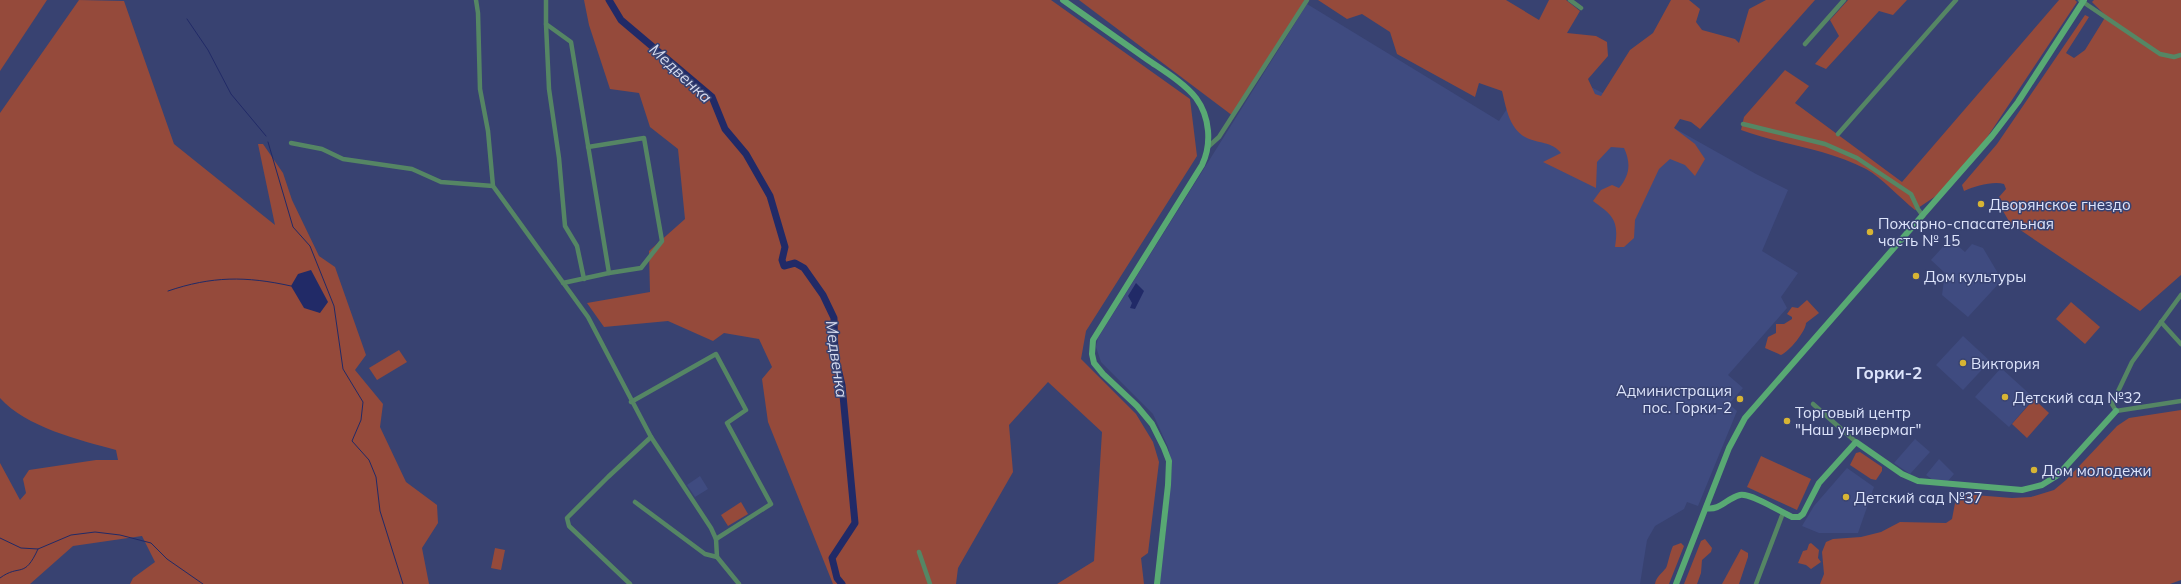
<svg xmlns="http://www.w3.org/2000/svg" width="2181" height="584" font-family="Mulish,sans-serif">
<style>
.built{fill:#3f4b80}
.green{fill:#954a3b}
.water{fill:#212a67}
.lines{fill:none;stroke-linecap:round;stroke-linejoin:round}
.stream{stroke:#212a67;stroke-width:1}
.river{stroke:#212a67;stroke-width:7}
.street{stroke:#558664;stroke-width:4.5}
.secondary{stroke:#58a973;stroke-width:6}
.poi-dot{fill:#d7b434;stroke:#384271;stroke-width:1.5}
.labels{text-anchor:middle;dominant-baseline:central;stroke-width:3;stroke-linejoin:round;paint-order:stroke}
.poi-label{font-size:15px;fill:#dde4fb;stroke:#384271;text-anchor:start}
.water-label{font-size:16px;font-style:italic;fill:#d6dbef;stroke:#384271}
.quarter-label{font-size:17px;font-weight:bold;fill:#dde4fb;stroke:#384271}
</style>
<rect width="100%" height="100%" fill="#384271"/>
<g class="built">
<path d="M 1307,4 L 1499,121 L 1538,61 L 1674,128 L 1756,174 L 1788,190 L 1762,251 L 1798,273 L 1781,297 L 1787,308 L 1728,375 L 1743,388 L 1729,404 L 1737,411 L 1698,506 L 1687,502 L 1684,509 L 1655,526 L 1647,540 L 1640,584 L 1159,584 L 1165,539 L 1172,466 L 1168,447 L 1153,414 L 1101,362 L 1096,347 L 1098,338 Z"/>
<path d="M 1950,239 L 1965,252 L 1972,244 L 1983,248 L 2002,280 L 1968,317 L 1942,295 L 1945,273 L 1931,260 Z"/>
<path d="M 1963,336 L 1990,361 L 1963,390 L 1936,365 Z"/>
<path d="M 2001,368 L 2034,398 L 2009,427 L 1975,397 Z"/>
<path d="M 1915,439 L 1930,452 L 1910,474 L 1894,463 Z"/>
<path d="M 1939,459 L 1954,474 L 1947,482 L 1933,480 L 1926,475 Z"/>
<path d="M 1847,468 L 1874,487 L 1858,533 L 1819,533 L 1802,526 L 1814,506 Z"/>
<path d="M 700,476 L 708,489 L 695,497 L 687,485 Z"/>
</g>
<g class="green">
<path d="M 0,0 L 47,0 L 0,71 Z"/>
<path d="M 79,0 L 124,1 L 174,144 L 275,225 L 258,144 L 263,144 L 283,173 L 292,200 L 319,256 L 335,267 L 366,355 L 355,370 L 383,404 L 380,427 L 406,482 L 437,505 L 438,523 L 422,548 L 429,584 L 130,584 L 133,578 L 155,562 L 142,536 L 73,546 L 30,584 L 0,584 L 0,463 L 20,500 L 26,493 L 23,479 L 29,470 L 96,460 L 118,460 L 116,450 C 79,440 26,427 0,398 L 0,113 Z"/>
<path d="M 584,0 L 1051,0 L 1190,99 L 1197,156 L 1086,331 L 1081,359 L 1136,414 L 1153,442 L 1159,462 L 1148,553 L 1141,558 L 1144,584 L 1057,584 L 1094,561 L 1102,432 L 1048,382 L 1009,425 L 1013,472 L 958,568 L 956,584 L 833,584 L 768,422 L 762,379 L 772,367 L 759,339 L 724,333 L 713,341 L 668,321 L 604,327 L 587,303 L 650,292 L 649,251 L 685,219 L 678,149 L 650,127 L 639,93 L 610,89 L 589,25 Z"/>
<path d="M 1079,0 L 1305,0 L 1233,116 Z"/>
<path d="M 1318,0 L 1506,0 L 1539,20 L 1549,0 L 1566,0 L 1580,11 L 1567,33 L 1596,36 L 1607,42 L 1608,56 L 1588,79 L 1595,94 L 1601,96 L 1630,50 L 1653,33 L 1671,0 L 1689,0 L 1700,9 L 1696,22 L 1702,30 L 1735,39 L 1739,43 L 1749,9 L 1766,0 L 1815,0 L 1700,129 L 1691,122 L 1680,119 L 1674,128 L 1695,144 L 1705,159 L 1695,176 L 1685,165 L 1670,159 L 1659,169 L 1635,220 L 1634,238 L 1624,247 L 1615,247 C 1619,221 1614,216 1593,201 L 1601,190 L 1612,185 L 1619,188 C 1630,175 1631,163 1624,148 L 1611,147 L 1597,162 L 1596,188 L 1543,162 L 1561,153 C 1552,141 1538,144 1525,137 C 1509,128 1506,107 1502,91 L 1479,83 L 1475,97 L 1397,54 L 1390,32 L 1362,14 L 1347,19 Z"/>
<path d="M 1848,0 L 1907,0 L 1893,15 L 1879,11 L 1826,69 L 1815,64 L 1839,36 L 1830,20 Z"/>
<path d="M 2059,0 L 2075,0 L 2077,2 L 1984,142 L 1939,194 L 1915,210 C 1900,198 1882,178 1866,169 C 1826,148 1782,145 1741,130 L 1744,117 L 1785,70 L 1809,86 L 1795,103 L 1902,182 Z"/>
<path d="M 2094,0 L 2181,0 L 2181,275 L 2140,311 L 2010,223 L 1999,204 L 2002,201 L 1999,197 L 2006,189 L 2004,184 C 1993,181 1975,186 1964,191 L 1962,185 L 1997,144 L 2085,15 L 2089,17 L 2066,53 L 2074,58 L 2085,50 L 2106,16 L 2092,2 Z"/>
<path d="M 1807,300 L 1819,313 L 1806,323 C 1806,331 1789,352 1781,355 L 1765,348 L 1768,337 L 1776,333 L 1776,324 L 1784,324 L 1792,319 L 1792,317 L 1787,314 L 1792,307 L 1798,308 Z"/>
<path d="M 2071,302 L 2100,327 L 2085,344 L 2056,319 Z"/>
<path d="M 399,350 L 407,362 L 377,380 L 369,368 Z"/>
<path d="M 2034,399 L 2049,413 L 2027,438 L 2012,424 Z"/>
<path d="M 2181,410 L 2181,580 L 2170,584 L 1820,584 L 1824,574 L 1822,552 L 1826,542 L 1833,539 L 1861,537 L 1881,532 L 1900,522 L 1946,523 L 1952,519 L 1956,498 L 1962,494 L 2012,498 L 2031,497 L 2054,490 L 2066,480 L 2117,426 L 2129,418 Z"/>
<path d="M 1860,452 L 1882,467 L 1882,471 L 1876,480 L 1871,479 L 1850,465 L 1856,453 Z"/>
<path d="M 1761,456 L 1811,479 L 1797,510 L 1747,487 Z"/>
<path d="M 741,502 L 748,514 L 728,526 L 721,515 Z"/>
<path d="M 1705,539 L 1712,548 L 1711,552 L 1702,560 L 1701,573 L 1697,584 L 1684,584 L 1701,541 Z"/>
<path d="M 1681,543 L 1684,546 L 1669,584 L 1655,584 C 1656,577 1662,573 1666,568 C 1668,564 1670,552 1673,546 Z"/>
<path d="M 1811,543 L 1819,550 L 1818,558 L 1821,562 L 1811,569 L 1806,565 L 1798,563 L 1803,551 L 1807,550 L 1809,544 Z"/>
<path d="M 495,548 L 505,550 L 501,570 L 491,568 Z"/>
<path d="M 1741,549 L 1748,553 L 1748,557 L 1739,584 L 1722,584 Z"/>
</g>
<g class="water">
<path d="M 311,270 L 328,302 L 320,313 L 304,308 L 291,286 L 298,274 Z"/>
<path d="M 1136,283 L 1144,291 L 1135,309 L 1130,308 L 1132,303 L 1128,296 Z"/>
</g>
<g class="lines">
<g class="stream">
<path d="M 187,19 L 208,50 L 231,94 L 266,136"/>
<path d="M 268,142 L 293,227 L 310,246 L 334,306 L 343,369 L 363,402 L 361,420 L 352,441 L 369,460 L 376,477 L 380,511 L 403,584"/>
<path d="M 168,291 C 212,276 246,276 291,286"/>
<path d="M 0,538 L 21,548 L 38,549 L 71,535 L 95,532 L 120,535 L 151,543 L 167,559 L 203,584"/>
<path d="M 0,578 C 20,563 24,580 38,549"/>
</g>
<path class="river" d="M 609,0 L 621,20 L 712,97 L 725,129 L 746,154 L 770,196 L 785,247 L 782,260 L 784,266 L 795,263 L 804,268 L 823,295 L 834,318 L 835,356 L 842,385 L 855,523 L 832,558 L 837,578 L 842,584"/>
<g class="street">
<path d="M 476,0 L 478,13 L 480,89 L 488,131 L 493,186 L 588,317 L 651,437 L 711,528 L 716,539 L 717,557 L 739,584"/>
<path d="M 546,0 L 546,24 L 571,42 L 609,273 L 563,283"/>
<path d="M 1570,0 L 1581,8"/>
<path d="M 2080,0 L 2160,54 L 2174,57 L 2181,55"/>
<path d="M 546,24 L 549,89 L 559,158 L 565,226 L 577,246 L 584,279"/>
<path d="M 1805,44 L 1844,0"/>
<path d="M 1743,124 L 1825,144 L 1857,158 L 1911,194 L 1918,209 L 1923,216"/>
<path d="M 1838,134 L 1956,0"/>
<path d="M 291,143 L 322,149 L 343,159 L 412,169 L 441,182 L 493,186"/>
<path d="M 1209,146 L 1219,137 L 1307,0"/>
<path d="M 588,147 L 644,138 L 662,241 L 641,268 L 609,273"/>
<path d="M 2181,295 L 2132,362 L 2112,404 L 2116,411 L 2181,401"/>
<path d="M 2161,322 L 2181,344"/>
<path d="M 631,402 L 716,354 L 746,410 L 727,423 L 771,504 L 716,539"/>
<path d="M 1813,404 L 1856,442"/>
<path d="M 635,502 L 705,554 L 717,557"/>
<path d="M 919,552 L 930,584"/>
<path d="M 630,584 L 569,526 L 567,518 L 608,477 L 651,437"/>
<path d="M 1756,584 L 1783,513"/>
</g>
<g class="secondary">
<path d="M 1063,0 C 1091,20 1120,40 1148,60 C 1164,71 1184,83 1196,98 C 1210,117 1212,144 1202,165 L 1093,340 L 1092,354 L 1094,363 L 1103,374 L 1137,406 L 1152,424 L 1164,448 L 1169,461 L 1168,485 L 1157,584"/>
<path d="M 1706,508 C 1720,511 1727,498 1740,495 C 1751,493 1781,512 1792,517 L 1799,517 L 1803,514 L 1819,483 L 1856,442 L 1902,474 L 1918,481 L 2022,490 L 2042,485 L 2058,475 L 2116,411"/>
<path d="M 1676,584 L 1729,448 L 1745,418 L 1992,136 L 2018,102 L 2084,0"/>
</g>
</g>
<g class="poi-dot">
<circle cx="1981" cy="204" r="4"/>
<circle cx="1870" cy="232" r="4"/>
<circle cx="1916" cy="276" r="4"/>
<circle cx="1963" cy="363" r="4"/>
<circle cx="2005" cy="397" r="4"/>
<circle cx="1740" cy="399" r="4"/>
<circle cx="1787" cy="421" r="4"/>
<circle cx="2034" cy="470" r="4"/>
<circle cx="1846" cy="497" r="4"/>
</g>
<g class="labels">
<g class="poi-label">
<text x="1989" y="204">Дворянское гнездо</text>
<text x="1878" y="223">Пожарно-спасательная<tspan x="1878" dy="17">часть № 15</tspan></text>
<text x="1924" y="276">Дом культуры</text>
<text x="1971" y="363">Виктория</text>
<text x="1732" y="390" text-anchor="end">Администрация<tspan x="1732" dy="17">пос. Горки-2</tspan></text>
<text x="2013" y="397">Детский сад №32</text>
<text x="1795" y="412">Торговый центр<tspan x="1795" dy="17">"Наш универмаг"</tspan></text>
<text x="2042" y="470">Дом молодежи</text>
<text x="1854" y="497">Детский сад №37</text>
</g>
<g class="water-label">
<text transform="translate(681 73) rotate(43)">Медвенка</text>
<text transform="translate(837 359) rotate(82)">Медвенка</text>
</g>
<g class="quarter-label">
<text x="1889" y="372">Горки-2</text>
</g>
</g>
</svg>
